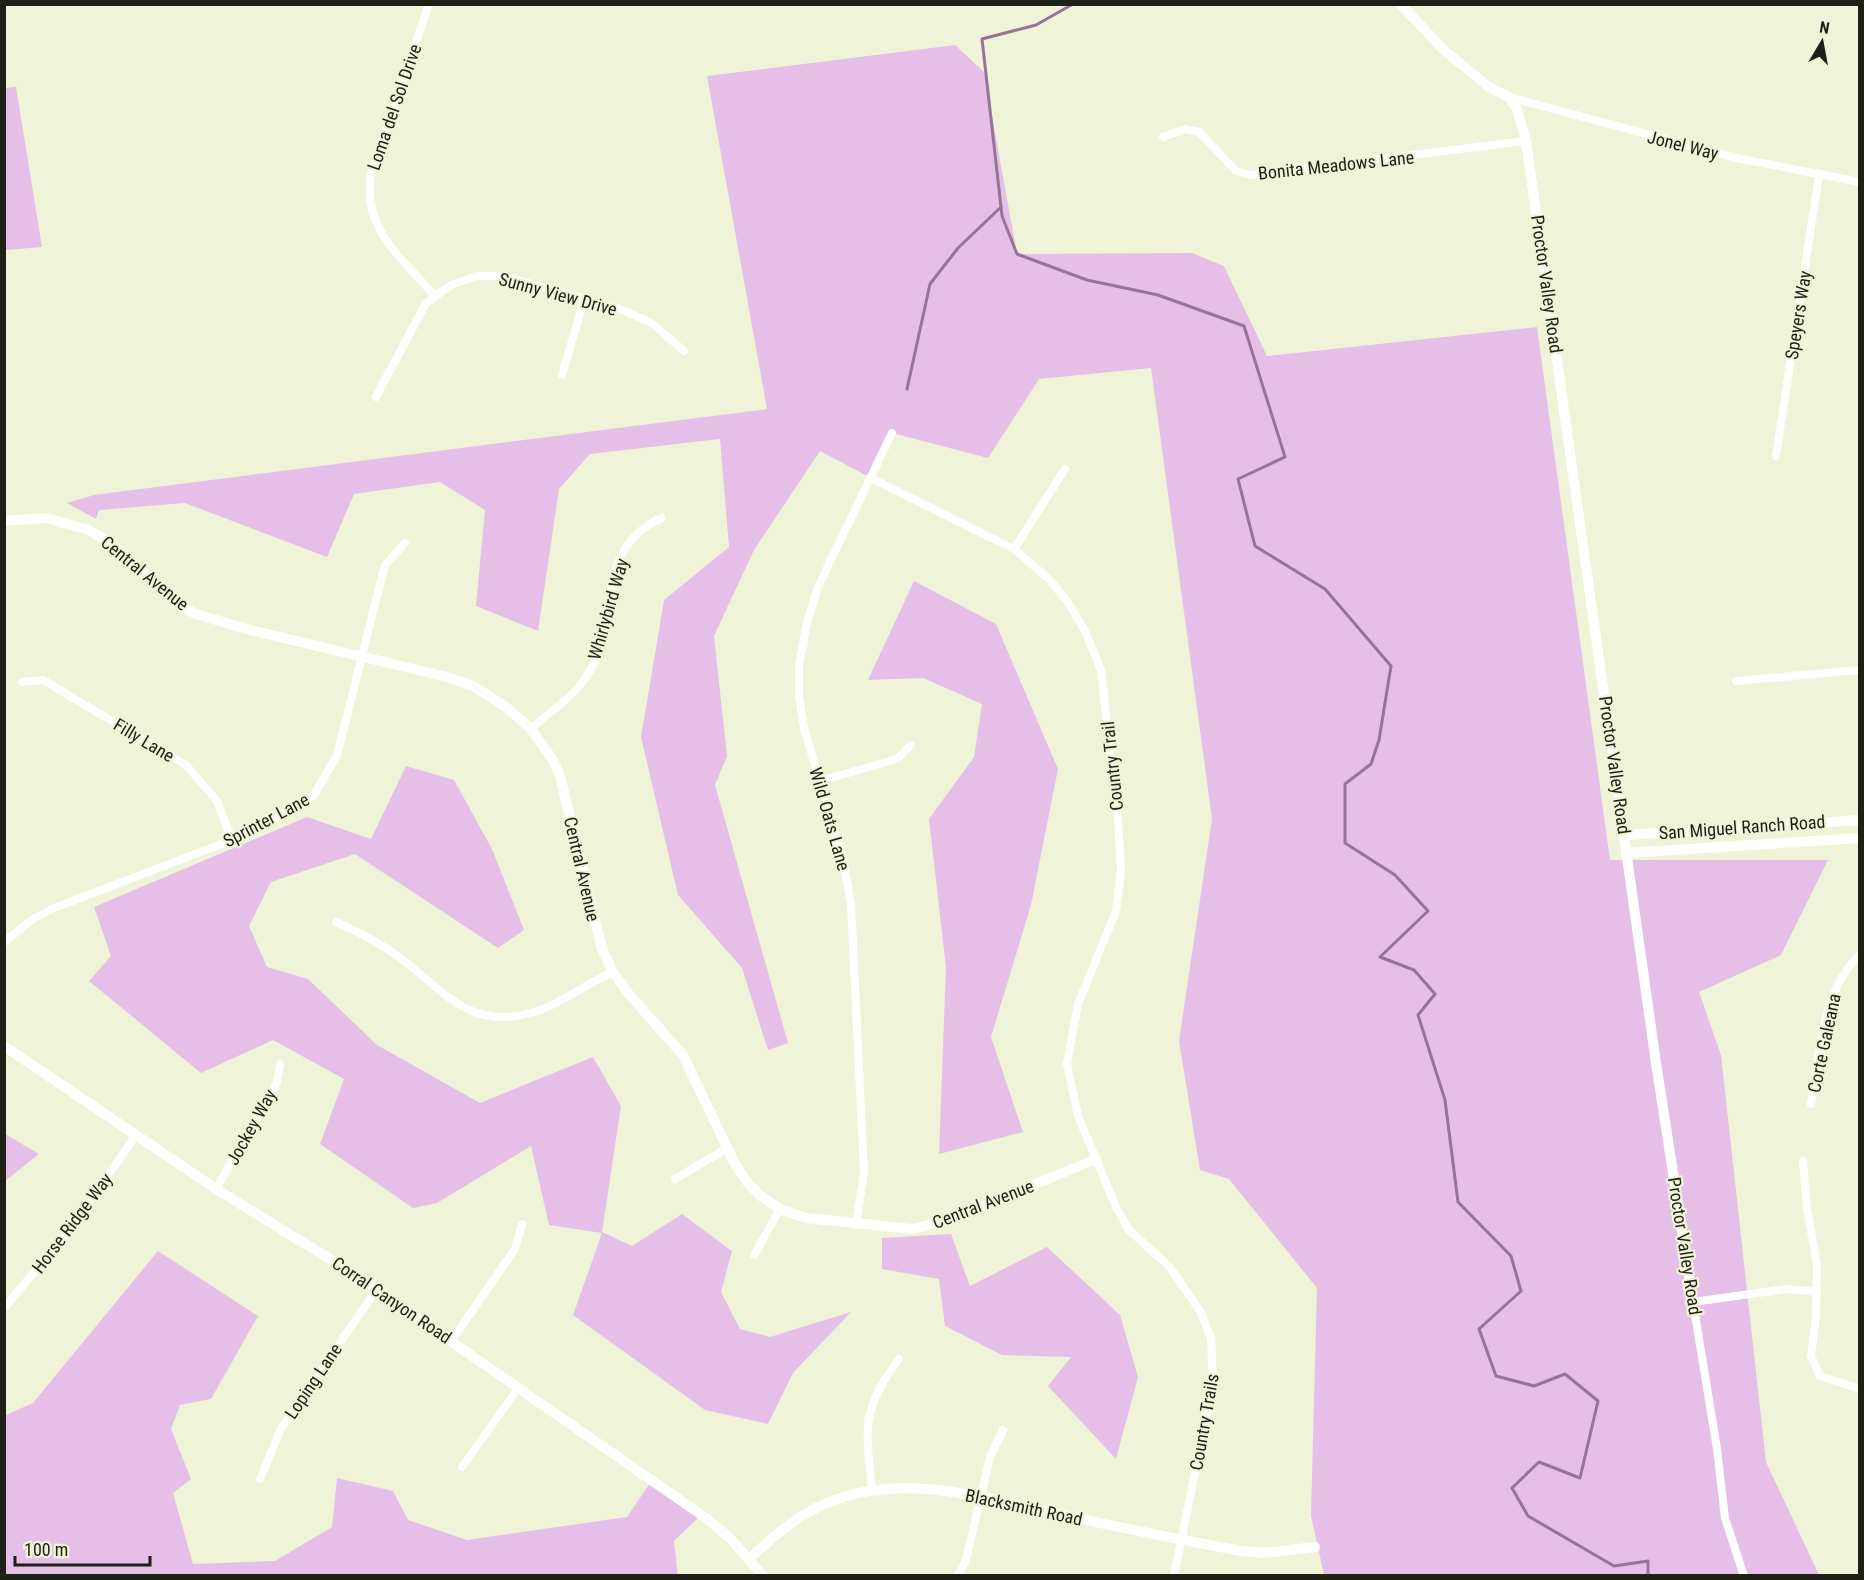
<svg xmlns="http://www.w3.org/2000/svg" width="1864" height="1580" font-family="'Roboto Condensed',sans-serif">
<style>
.green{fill:#e5bfe7}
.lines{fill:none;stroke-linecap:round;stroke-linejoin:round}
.stream{stroke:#977496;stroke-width:3}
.minor{stroke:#fff;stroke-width:8}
.tertiary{stroke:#fff;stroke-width:10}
.secondary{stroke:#fff;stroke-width:10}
.labels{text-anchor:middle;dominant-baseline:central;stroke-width:4.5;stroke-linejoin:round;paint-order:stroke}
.street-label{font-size:18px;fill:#1e2016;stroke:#eff4d8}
</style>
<rect width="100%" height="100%" fill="#eff4d8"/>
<g class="green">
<path d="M 955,45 L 984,72 L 1017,254 L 1192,253 L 1224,266 L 1267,356 L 1537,327 L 1610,860 L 1828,860 L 1781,955 L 1699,992 L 1721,1055 L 1766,1462 L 1819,1575 L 1324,1575 L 1311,1516 L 1317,1288 L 1229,1179 L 1200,1170 L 1179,1041 L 1212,819 L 1151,368 L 1039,379 L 988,458 L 892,433 L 871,478 L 820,451 L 754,550 L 714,636 L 727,756 L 715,785 L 788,1043 L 768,1050 L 742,968 L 678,895 L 641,737 L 664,600 L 729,547 L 720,439 L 590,454 L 559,489 L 538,631 L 476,606 L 485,510 L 440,482 L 354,494 L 327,557 L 185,503 L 99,510 L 96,519 L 67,503 L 94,495 L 767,409 L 707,76 Z"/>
<path d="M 16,87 L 42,247 L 5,250 L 5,88 Z"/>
<path d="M 914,581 L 996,624 L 1058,769 L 1031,905 L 991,1037 L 1023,1132 L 939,1154 L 946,968 L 929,819 L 974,757 L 982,704 L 923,678 L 868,680 Z"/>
<path d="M 406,766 L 454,780 L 492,849 L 524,930 L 498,948 L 355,854 L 271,882 L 249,926 L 267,967 L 308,979 L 377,1045 L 480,1103 L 593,1057 L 621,1106 L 602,1232 L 632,1246 L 682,1214 L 732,1251 L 721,1292 L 740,1329 L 770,1337 L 851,1312 L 793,1373 L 768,1424 L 705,1410 L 573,1315 L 602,1233 L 549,1225 L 531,1146 L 437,1203 L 413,1208 L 320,1144 L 344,1079 L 273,1040 L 201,1073 L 89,981 L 111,956 L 94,907 L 307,817 L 371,839 Z"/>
<path d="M 5,1134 L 39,1154 L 5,1181 Z"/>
<path d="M 951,1234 L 970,1286 L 1047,1247 L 1120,1315 L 1138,1377 L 1116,1459 L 1048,1386 L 1071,1357 L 1002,1355 L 945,1326 L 939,1279 L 882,1269 L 882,1238 Z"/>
<path d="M 158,1251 L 258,1316 L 211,1399 L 180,1405 L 171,1429 L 191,1479 L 173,1493 L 193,1564 L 275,1561 L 332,1527 L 337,1478 L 393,1491 L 408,1520 L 467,1540 L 627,1517 L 652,1480 L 701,1515 L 674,1541 L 678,1575 L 5,1575 L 4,1416 L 33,1403 Z"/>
</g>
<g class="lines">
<g class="stream">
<path d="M 1073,4 L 1036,25 L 982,39 L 1002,216 L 1017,254 L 1087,280 L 1158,295 L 1244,326 L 1285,457 L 1238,479 L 1255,546 L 1325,589 L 1391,666 L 1379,740 L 1371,764 L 1345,784 L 1345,843 L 1395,875 L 1428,911 L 1380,957 L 1414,970 L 1435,994 L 1418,1015 L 1445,1100 L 1458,1202 L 1511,1256 L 1521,1291 L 1479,1329 L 1496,1376 L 1534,1386 L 1565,1374 L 1598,1401 L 1580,1478 L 1539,1462 L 1512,1488 L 1528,1516 L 1614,1566 L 1648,1561 L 1648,1576"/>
<path d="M 907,389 L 930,284 L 958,248 L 1000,208"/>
</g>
<g class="minor">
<path d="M 429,4 L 372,169 C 359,227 401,257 435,296"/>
<path d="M 1509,97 L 1736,158 L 1860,182"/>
<path d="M 1163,137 L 1185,129 L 1199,132 L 1236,171 L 1250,175 L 1526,141"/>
<path d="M 562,375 L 584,300"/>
<path d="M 376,397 L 426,303 L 451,285 L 477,276 L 503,276 L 623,310 L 653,324 L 684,351"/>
<path d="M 1776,456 L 1819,175"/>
<path d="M 871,478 L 1014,549 L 1050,580 L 1069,604 L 1085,631 L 1101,670 L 1118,820 L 1121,871 L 1116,911 L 1078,1004 L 1067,1064 L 1078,1116 L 1116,1207 L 1129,1230 L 1169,1266 L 1200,1311 L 1211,1338 L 1213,1384 L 1174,1576"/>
<path d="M 1014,549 L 1065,469"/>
<path d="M 1736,681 L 1860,670"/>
<path d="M 22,682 L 43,680 L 186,765 L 217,801 L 232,840"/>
<path d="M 531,729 C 550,711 574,697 588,674 C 622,622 591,549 662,518"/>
<path d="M 820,781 L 897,759 L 911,745"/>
<path d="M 336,922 C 359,932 382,944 403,960 C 445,992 470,1030 531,1013 C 559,1005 586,984 613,972"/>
<path d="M 4,942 L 33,919 L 54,908 L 232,840 L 265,824 L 314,795 L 337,755 L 385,565 L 405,543"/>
<path d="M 1811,1104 C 1820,1054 1821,992 1860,954"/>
<path d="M 1803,1161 L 1807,1208 L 1817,1265 L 1816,1317 L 1811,1356 L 1820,1376 L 1860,1389"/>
<path d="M 675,1179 L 726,1149"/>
<path d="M 216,1189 L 277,1082 L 280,1064"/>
<path d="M 856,1225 L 864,1172 L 851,904 L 843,859 L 804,728 L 799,696 L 799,665 L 807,622 L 818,587 L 892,433"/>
<path d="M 754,1255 L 780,1209"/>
<path d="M 4,1308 L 73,1226 L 136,1135"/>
<path d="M 452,1340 L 515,1249 L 522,1224"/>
<path d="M 462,1467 L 519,1387"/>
<path d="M 260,1479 L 281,1429 L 377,1289"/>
<path d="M 872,1490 C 866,1430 860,1410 899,1359"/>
<path d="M 958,1575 L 966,1560 L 990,1457 L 1003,1430"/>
<path d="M 1744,1576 L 1725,1518 L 1717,1449 L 1693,1302 L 1786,1289 L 1817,1292"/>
</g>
<g class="tertiary">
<path d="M 1400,4 L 1445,51 L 1489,87 L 1509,97 L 1517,109 L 1526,141 L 1656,1063 L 1693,1302"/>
<path d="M 4,521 L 46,518 L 89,530 L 113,545 L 175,603 L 196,614 L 250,630 L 443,676 L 473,686 L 506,707 L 531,729 L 553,760 L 560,776 L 602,949 L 613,972 L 628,993 L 683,1055 L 735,1164 L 747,1182 L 762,1197 L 780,1209 L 806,1218 L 912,1229 L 949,1220 L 1096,1159"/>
<path d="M 1625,835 L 1860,820"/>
<path d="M 1628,853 L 1860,838"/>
<path d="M 750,1558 C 773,1537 797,1515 827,1503 C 904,1471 985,1499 1063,1515 C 1122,1528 1182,1540 1241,1551 L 1264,1553 L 1315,1547"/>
</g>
<path class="secondary" d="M 4,1046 L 216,1189 L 348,1270 L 706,1518 L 730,1538 L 763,1576"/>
</g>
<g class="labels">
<g class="street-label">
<text transform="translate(394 107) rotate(-71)">Loma del Sol Drive</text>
<text transform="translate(1683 145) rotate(14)">Jonel Way</text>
<text transform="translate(1336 165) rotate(-6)">Bonita Meadows Lane</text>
<text transform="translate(1547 284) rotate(82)">Proctor Valley Road</text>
<text transform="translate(558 294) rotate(15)">Sunny View Drive</text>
<text transform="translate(1798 315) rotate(-81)">Speyers Way</text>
<text transform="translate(145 573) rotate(39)">Central Avenue</text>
<text transform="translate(608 609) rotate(-74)">Whirlybird Way</text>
<text transform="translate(144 740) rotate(31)">Filly Lane</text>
<text transform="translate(1615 765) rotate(82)">Proctor Valley Road</text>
<text transform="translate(1112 766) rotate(-96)">Country Trail</text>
<text transform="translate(830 819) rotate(74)">Wild Oats Lane</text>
<text transform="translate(266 820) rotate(-28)">Sprinter Lane</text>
<text transform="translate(1742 827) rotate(-4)">San Miguel Ranch Road</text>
<text transform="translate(582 869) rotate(77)">Central Avenue</text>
<text transform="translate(1824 1043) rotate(-78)">Corte Galeana</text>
<text transform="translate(251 1127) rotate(-61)">Jockey Way</text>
<text transform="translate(983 1204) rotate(-21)">Central Avenue</text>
<text transform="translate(72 1223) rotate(-53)">Horse Ridge Way</text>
<text transform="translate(1685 1246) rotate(81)">Proctor Valley Road</text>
<text transform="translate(392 1300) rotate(34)">Corral Canyon Road</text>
<text transform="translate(313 1381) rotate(-56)">Loping Lane</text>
<text transform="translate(1204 1422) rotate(-80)">Country Trails</text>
<text transform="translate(1024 1507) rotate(12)">Blacksmith Road</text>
</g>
</g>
<rect width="1864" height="1580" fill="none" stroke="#1e2016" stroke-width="12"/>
<g transform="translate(1822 42) rotate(10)" stroke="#eff4d8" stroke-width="4.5" paint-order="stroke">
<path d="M0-4.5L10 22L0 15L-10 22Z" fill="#1e2016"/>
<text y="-9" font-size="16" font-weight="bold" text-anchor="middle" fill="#1e2016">N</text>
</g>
<path d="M15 1556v9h135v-9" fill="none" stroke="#1e2016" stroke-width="3"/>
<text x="24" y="1556" font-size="18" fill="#1e2016" stroke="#eff4d8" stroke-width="4.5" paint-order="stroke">100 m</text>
</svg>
